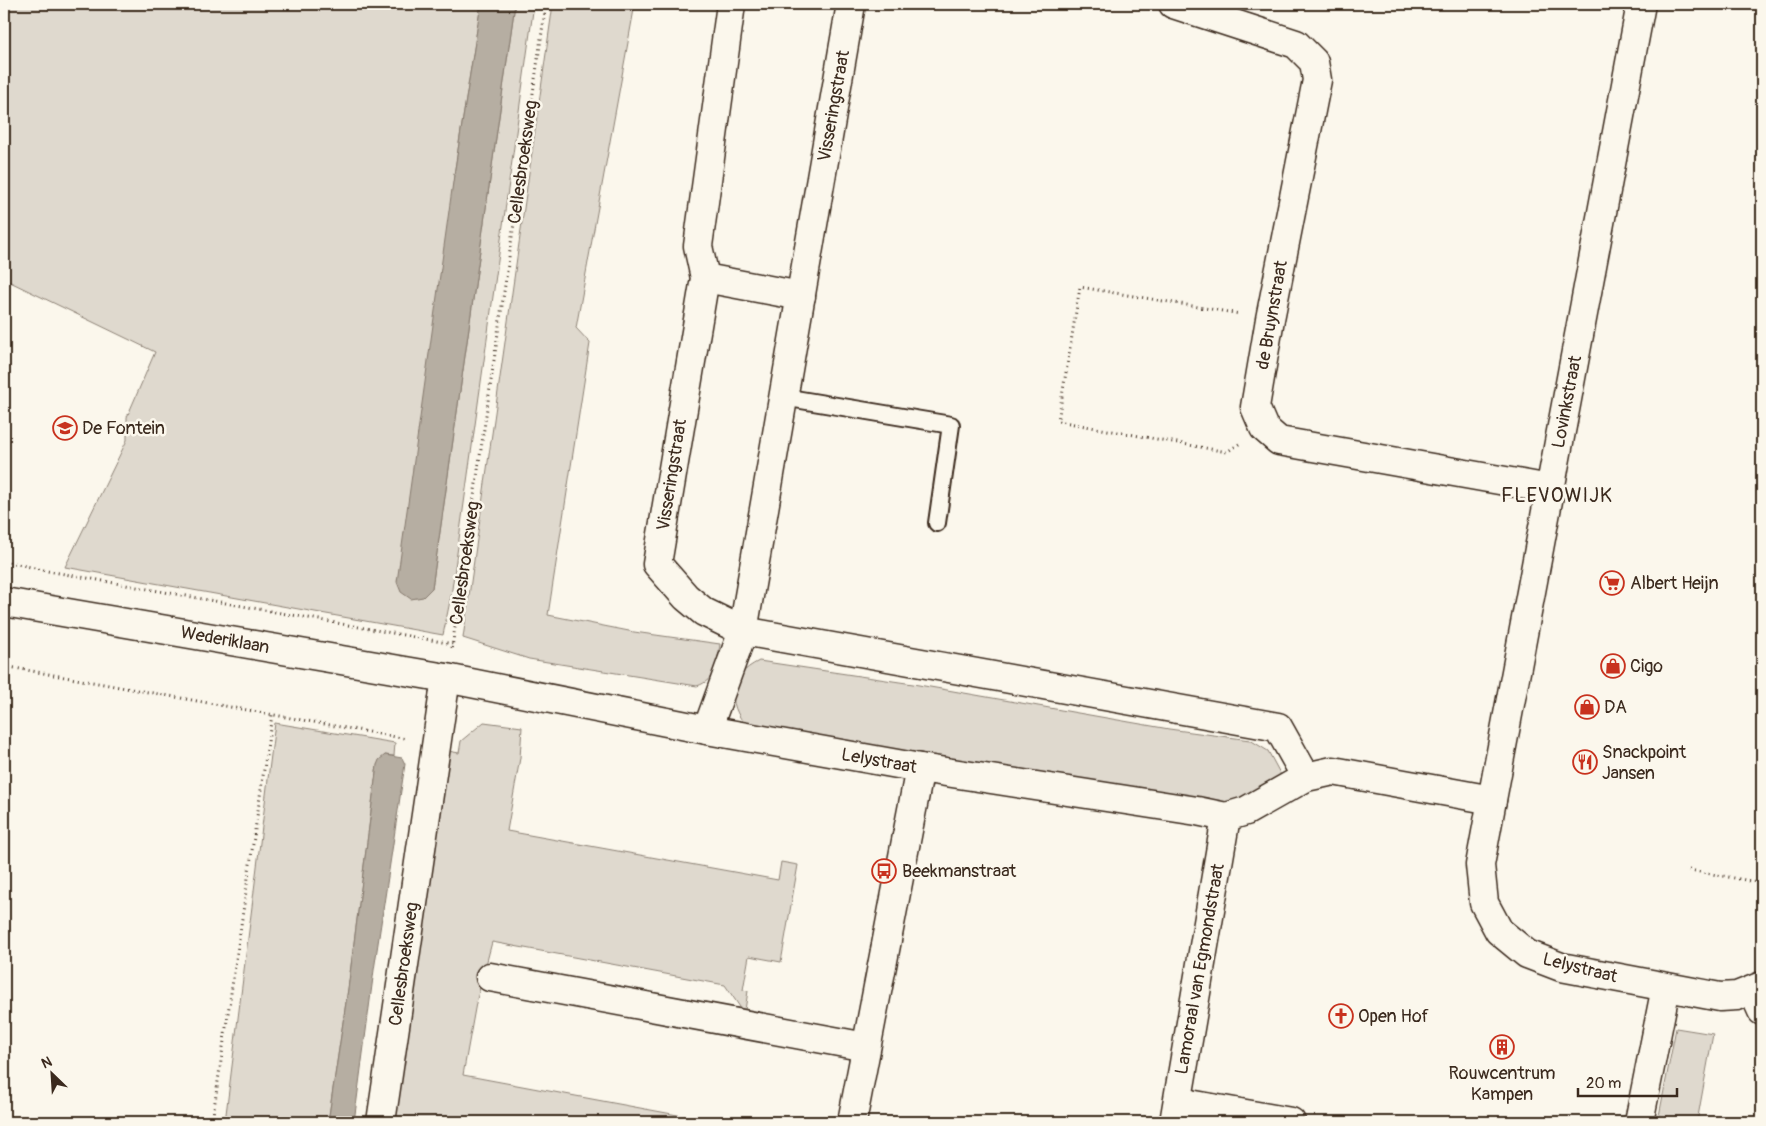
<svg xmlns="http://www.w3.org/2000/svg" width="1766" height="1126" font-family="Pangolin,sans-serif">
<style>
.green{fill:#dfd9ce;stroke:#8d8276}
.water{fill:#b6aea2;stroke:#85796d}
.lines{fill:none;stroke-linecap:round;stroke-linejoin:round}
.lane-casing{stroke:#3b2a1e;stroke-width:20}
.street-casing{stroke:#3b2a1e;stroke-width:31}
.secondary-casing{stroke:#3b2a1e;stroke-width:31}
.path{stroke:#3b2a1e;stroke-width:3;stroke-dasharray:1 4;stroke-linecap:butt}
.lane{stroke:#fbf7ec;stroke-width:16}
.street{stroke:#fbf7ec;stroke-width:28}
.secondary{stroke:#fbf7ec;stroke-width:28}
.labels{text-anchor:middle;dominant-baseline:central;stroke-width:5;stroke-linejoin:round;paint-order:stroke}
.street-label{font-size:18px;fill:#3b2a1e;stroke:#fbf7ec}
.poi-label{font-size:18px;fill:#3b2a1e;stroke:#fbf7ec;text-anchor:start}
.quarter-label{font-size:20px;letter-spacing:1px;fill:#3b2a1e;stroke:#fbf7ec}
</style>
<rect width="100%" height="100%" fill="#fbf7ec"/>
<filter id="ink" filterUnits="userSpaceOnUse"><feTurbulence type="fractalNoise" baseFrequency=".02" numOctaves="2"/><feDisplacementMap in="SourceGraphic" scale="10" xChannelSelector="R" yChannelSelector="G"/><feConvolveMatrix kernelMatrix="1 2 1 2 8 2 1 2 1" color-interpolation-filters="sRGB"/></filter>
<g filter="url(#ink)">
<g class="green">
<path d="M 4,4 L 481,4 L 454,175 L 423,597 L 432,588 L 515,4 L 534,4 L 451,596 L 443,635 L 65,567 L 127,440 L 127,417 L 155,352 L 4,279 Z"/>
<path d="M 553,4 L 635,4 L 576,328 L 590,343 L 548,615 L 634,632 L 720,644 C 717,663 716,680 697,686 L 529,659 L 463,638 Z"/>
<path d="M 759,661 L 913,684 L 1169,729 L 1250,740 L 1268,751 L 1282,777 L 1234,805 L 747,727 C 726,702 728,676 759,661 Z"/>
<path d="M 484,722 L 522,727 L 520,758 L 507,831 L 778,880 L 781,862 L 798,865 L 781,962 L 749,956 L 743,990 L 748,991 L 745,1010 L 742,1010 L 725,985 L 492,942 L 476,1003 L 463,1075 L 715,1122 L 392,1122 L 448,751 L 459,753 L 461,741 Z"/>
<path d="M 275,723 L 395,743 L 394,756 L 385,755 L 377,765 L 348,989 L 328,1122 L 225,1122 Z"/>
<path d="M 1676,1028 L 1713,1034 L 1697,1122 L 1659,1116 Z"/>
</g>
<g class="water">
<path d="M 481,4 L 515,4 L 432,588 L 423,597 L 411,599 L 401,592 L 397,582 L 454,175 Z"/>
<path d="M 385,755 L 402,758 L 405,764 L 374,970 L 354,1122 L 328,1122 L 348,989 L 377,765 L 379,760 Z"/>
</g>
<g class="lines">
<g class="lane-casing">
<path id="lane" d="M 783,397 L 951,425 L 937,523"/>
</g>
<g class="street-casing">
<g id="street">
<path d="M 731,4 L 698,246 L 705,278 L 657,564 L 686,597 L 704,612 L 743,631 L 1278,727 L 1306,777"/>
<path d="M 1173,4 L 1296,44 L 1314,62 L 1317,80 L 1270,319 L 1255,407 L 1264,428 L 1279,441 L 1550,489"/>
<path d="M 705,278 L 801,296"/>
<path d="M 707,730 L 743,631 L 851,4"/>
<path d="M 1492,800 L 1641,4"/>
<path d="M 490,977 L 866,1047"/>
<path d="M 1753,991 L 1762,1011"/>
<path d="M 1178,1102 L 1291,1122"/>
<path d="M 381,1122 L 446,678"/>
<path d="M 852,1122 L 920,768"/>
<path d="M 1174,1122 L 1226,817"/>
<path d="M 1639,1122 L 1666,987"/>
</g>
</g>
<g class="secondary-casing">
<path id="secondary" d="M 4,602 L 446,678 L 707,730 L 920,768 L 1197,811 L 1226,817 L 1246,811 L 1306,777 L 1333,771 L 1492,800 L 1480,865 L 1484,903 L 1499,931 L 1527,954 L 1561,967 L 1720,997 L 1737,996 L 1762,986"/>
</g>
<g class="path">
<path d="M 1239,444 L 1227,452 L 1058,421 L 1080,287 L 1240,314"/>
<path d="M 4,561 L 48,571 L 453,644"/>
<path d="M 452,648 L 546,4"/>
<path d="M 4,666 L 407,739"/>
<path d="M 1689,870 L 1762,883"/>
<path d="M 212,1122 L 272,715"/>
</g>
<use href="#lane" class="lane"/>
<use href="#street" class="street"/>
<use href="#secondary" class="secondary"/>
</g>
</g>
<defs>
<g id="school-ring" transform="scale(1.25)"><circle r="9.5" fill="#fbf7ec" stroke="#c8321e" stroke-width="1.5"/><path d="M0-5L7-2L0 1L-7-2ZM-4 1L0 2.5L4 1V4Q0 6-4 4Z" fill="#c8321e"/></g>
<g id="supermarket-ring" transform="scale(1.25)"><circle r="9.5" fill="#fbf7ec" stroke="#c8321e" stroke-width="1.5"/><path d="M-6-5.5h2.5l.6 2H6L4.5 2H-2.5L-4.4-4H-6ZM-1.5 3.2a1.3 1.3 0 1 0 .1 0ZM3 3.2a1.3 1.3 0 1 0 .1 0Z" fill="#c8321e"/></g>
<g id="shop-ring" transform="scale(1.25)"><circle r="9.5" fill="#fbf7ec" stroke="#c8321e" stroke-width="1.5"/><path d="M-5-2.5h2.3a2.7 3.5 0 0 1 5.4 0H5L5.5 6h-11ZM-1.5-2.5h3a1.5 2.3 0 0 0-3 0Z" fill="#c8321e"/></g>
<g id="restaurant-ring" transform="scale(1.25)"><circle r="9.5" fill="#fbf7ec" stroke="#c8321e" stroke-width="1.5"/><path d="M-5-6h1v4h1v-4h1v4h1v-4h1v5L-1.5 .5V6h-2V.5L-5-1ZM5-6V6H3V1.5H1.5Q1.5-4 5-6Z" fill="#c8321e"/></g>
<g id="bus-ring" transform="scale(1.25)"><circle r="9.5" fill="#fbf7ec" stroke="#c8321e" stroke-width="1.5"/><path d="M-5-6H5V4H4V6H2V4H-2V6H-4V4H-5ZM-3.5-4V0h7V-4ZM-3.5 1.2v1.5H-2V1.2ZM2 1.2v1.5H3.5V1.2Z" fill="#c8321e"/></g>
<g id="church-ring" transform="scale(1.25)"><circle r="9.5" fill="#fbf7ec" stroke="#c8321e" stroke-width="1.5"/><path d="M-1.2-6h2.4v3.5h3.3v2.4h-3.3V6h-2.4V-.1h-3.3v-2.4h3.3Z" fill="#c8321e"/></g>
<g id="building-ring" transform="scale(1.25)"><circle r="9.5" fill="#fbf7ec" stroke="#c8321e" stroke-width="1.5"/><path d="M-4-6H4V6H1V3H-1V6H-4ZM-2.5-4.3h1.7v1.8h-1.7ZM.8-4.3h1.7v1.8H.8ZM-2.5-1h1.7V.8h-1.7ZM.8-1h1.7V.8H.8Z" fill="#c8321e"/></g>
</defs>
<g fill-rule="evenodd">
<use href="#school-ring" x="65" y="428"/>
<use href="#supermarket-ring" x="1612" y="583"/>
<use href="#shop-ring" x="1613" y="666"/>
<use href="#shop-ring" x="1587" y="707"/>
<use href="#restaurant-ring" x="1585" y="762"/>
<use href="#bus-ring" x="884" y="871"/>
<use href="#church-ring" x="1341" y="1016"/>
<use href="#building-ring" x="1502" y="1047"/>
</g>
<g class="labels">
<g class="street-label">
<text transform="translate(834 106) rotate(-80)">Visseringstraat</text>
<text transform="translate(523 162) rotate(-82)">Cellesbroeksweg</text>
<text transform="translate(1272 315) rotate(-80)">de Bruynstraat</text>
<text transform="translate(1567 402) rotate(-79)">Lovinkstraat</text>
<text transform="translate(672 475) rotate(-81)">Visseringstraat</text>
<text transform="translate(465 563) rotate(-82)">Cellesbroeksweg</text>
<text transform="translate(225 640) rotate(10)">Wederiklaan</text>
<text transform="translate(879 761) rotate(10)">Lelystraat</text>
<text transform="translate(404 964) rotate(-82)">Cellesbroeksweg</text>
<text transform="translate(1580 968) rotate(14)">Lelystraat</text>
<text transform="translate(1200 969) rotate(-80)">Lamoraal van Egmondstraat</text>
</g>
<g class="poi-label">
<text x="82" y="428">De Fontein</text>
<text x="1630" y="583">Albert Heijn</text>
<text x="1630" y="666">Cigo</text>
<text x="1604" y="707">DA</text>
<text x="1602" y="752">Snackpoint<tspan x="1602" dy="21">Jansen</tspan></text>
<text x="902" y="871">Beekmanstraat</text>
<text x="1358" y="1016">Open Hof</text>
<text x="1502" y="1073" text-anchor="middle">Rouwcentrum<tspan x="1502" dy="21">Kampen</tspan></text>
</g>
<g class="quarter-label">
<text x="1557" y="495">FLEVOWIJK</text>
</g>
</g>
<rect width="1766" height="1126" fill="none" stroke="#fbf7ec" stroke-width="20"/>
<rect x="10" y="10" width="1746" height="1106" fill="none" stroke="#3b2a1e" stroke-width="2" filter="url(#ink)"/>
<g transform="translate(52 1074) rotate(335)" stroke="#fbf7ec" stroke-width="4" paint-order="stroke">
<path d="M0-4L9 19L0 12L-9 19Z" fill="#3b2a1e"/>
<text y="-8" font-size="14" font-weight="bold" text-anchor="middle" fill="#3b2a1e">N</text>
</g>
<path d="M1578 1088v8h99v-8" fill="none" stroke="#3b2a1e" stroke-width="2.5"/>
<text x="1586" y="1088" font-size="15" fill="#3b2a1e" stroke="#fbf7ec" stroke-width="4" paint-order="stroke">20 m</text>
</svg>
